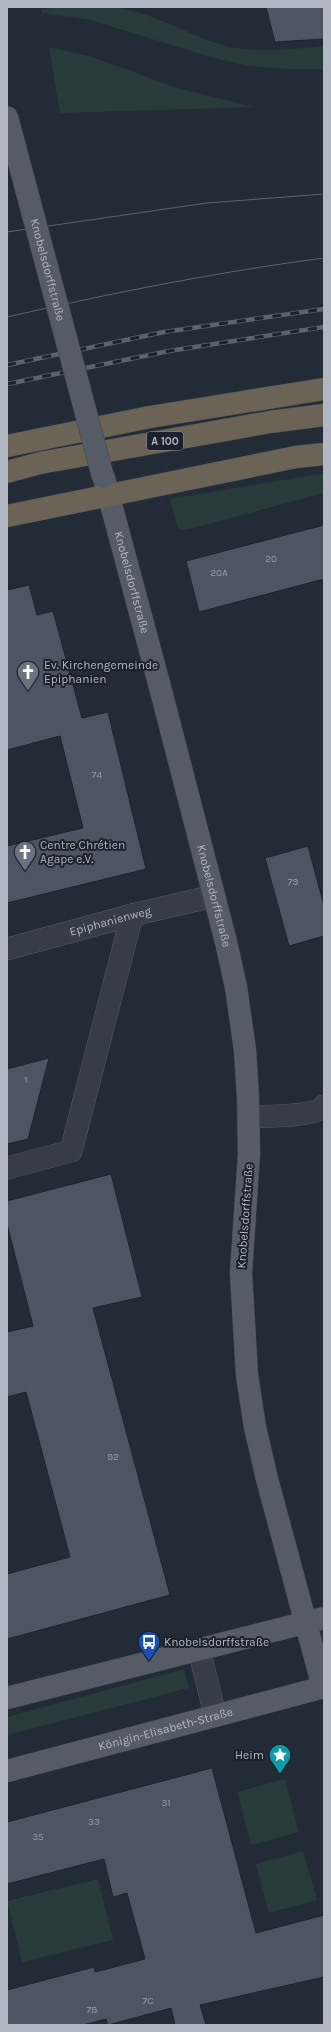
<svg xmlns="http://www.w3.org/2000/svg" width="331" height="2032" font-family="Karla,sans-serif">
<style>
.green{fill:#293a3b}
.building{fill:#4c5561;stroke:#1e242d}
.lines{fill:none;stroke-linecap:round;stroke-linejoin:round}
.minor-casing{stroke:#545b64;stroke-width:23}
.major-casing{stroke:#404650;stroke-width:23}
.highway-casing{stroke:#414851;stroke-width:23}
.minor{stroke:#373d46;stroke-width:22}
.major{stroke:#555c66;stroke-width:22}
.highway{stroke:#6b6355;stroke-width:22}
.tram{stroke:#5b636f;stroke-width:1}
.rail-casing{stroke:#5b636f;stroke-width:4.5}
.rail{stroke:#1c222b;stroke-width:3;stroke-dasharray:9;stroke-linecap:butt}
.major-bridge-casing{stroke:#404650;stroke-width:23;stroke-linecap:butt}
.major-bridge{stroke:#555c66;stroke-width:22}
.labels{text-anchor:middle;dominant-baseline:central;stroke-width:4;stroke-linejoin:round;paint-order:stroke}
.number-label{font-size:10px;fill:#989faa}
.shield{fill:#1c222b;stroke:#848b95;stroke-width:1}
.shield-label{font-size:11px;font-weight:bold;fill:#b1b8c3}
.street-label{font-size:12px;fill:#b1b8c3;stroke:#1c222b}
.poi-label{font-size:12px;fill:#b1b8c3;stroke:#1c222b;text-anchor:start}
</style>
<rect width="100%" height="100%" fill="#232b36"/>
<g class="green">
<path d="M 54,7 C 80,7 107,4 133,11 C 166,19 196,39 230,47 C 261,53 292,49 324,46 L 324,69 L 288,69 L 248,66 L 210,57 L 91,20 L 42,13 L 41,10 Z"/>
<path d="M 49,47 L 92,57 L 180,89 L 255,107 L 60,113 Z"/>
<path d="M 324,473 L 324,493 L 186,530 L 178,529 L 170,499 Z"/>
<path d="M 184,1669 L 189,1688 L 7,1735 L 7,1717 Z"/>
<path d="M 285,1779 L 299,1832 L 251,1845 L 237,1792 Z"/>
<path d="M 303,1851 L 317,1900 L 269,1913 L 256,1864 Z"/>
<path d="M 98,1879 L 113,1940 L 22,1962 L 7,1901 Z"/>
</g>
<g class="building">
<path d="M 266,7 L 324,7 L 324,39 L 275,42 Z"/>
<path d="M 324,525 L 324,579 L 199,612 L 186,561 Z"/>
<path d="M 29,585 L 37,615 L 53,611 L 82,718 L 108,712 L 146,869 L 7,903 L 7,846 L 83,828 L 60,736 L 7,750 L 7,590 Z"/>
<path d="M 308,846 L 324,906 L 324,936 L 289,946 L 265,858 Z"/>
<path d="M 49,1058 L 28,1139 L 7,1144 L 7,1069 Z"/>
<path d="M 111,1174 L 142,1297 L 93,1308 L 170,1595 L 7,1639 L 7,1574 L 70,1557 L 26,1392 L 7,1397 L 7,1332 L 33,1326 L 7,1224 L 7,1201 Z"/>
<path d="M 212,1768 L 256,1933 L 324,1915 L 324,1977 L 200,2005 L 206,2025 L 175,2025 L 171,2008 L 108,2025 L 106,2019 L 83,2025 L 7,2025 L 7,1990 L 94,1967 L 95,1972 L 145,1959 L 127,1893 L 113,1897 L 104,1859 L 7,1884 L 7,1822 Z"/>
</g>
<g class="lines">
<g class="minor-casing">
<g id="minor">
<path id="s1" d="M 7,949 L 132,915 L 214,896"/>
<path d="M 249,1117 C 264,1116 315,1117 324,1106"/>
<path d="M 7,1168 L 71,1151 L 132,915"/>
<path d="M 199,1649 L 215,1715"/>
</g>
</g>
<g class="major-casing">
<g id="major">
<path id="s2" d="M 104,478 L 161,691 L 226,942 L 236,987 L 245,1050 L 248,1098 L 249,1154 L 241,1273 L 247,1375 L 255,1427 L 267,1479 L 323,1687"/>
<path d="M 7,1698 L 324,1618"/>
<path id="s3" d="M 7,1771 L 324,1687"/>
</g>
</g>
<g class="highway-casing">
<g id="highway">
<path d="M 7,446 L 150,417 L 324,389"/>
<path d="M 7,472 L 40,463 L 270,422 L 324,415"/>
<path d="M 7,516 L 296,457 L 324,454"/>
</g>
</g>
<use href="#minor" class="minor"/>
<use href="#major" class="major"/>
<use href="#highway" class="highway"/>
<g class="tram">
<path d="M 7,232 L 207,203 L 324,194"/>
<path d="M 7,317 C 112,293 217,272 324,258"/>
</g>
<g class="rail-casing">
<g id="rail">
<path d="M 7,365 L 164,332 L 324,309"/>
<path d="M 7,384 L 169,351 L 324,327"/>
</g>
</g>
<use href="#rail" class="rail"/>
<g class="major-bridge-casing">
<g id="major-bridge">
<path id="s4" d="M 7,117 L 103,477"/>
</g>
</g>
<use href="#major-bridge" class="major-bridge"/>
</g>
<defs>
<g id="church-pin" transform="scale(1.15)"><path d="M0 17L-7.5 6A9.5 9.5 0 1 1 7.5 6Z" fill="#6b7280" stroke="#1c222b"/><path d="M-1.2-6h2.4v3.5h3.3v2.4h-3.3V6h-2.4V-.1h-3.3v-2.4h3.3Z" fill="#fff"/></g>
<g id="bus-pin" transform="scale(1.15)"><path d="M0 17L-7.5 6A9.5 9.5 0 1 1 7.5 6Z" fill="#1a4fb4" stroke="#1c222b"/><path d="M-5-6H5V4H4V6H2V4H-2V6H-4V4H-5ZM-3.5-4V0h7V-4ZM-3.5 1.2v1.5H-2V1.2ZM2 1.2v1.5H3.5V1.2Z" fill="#fff"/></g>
<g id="sight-pin" transform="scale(1.15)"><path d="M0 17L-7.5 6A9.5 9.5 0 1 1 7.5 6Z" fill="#0f9aa8" stroke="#1c222b"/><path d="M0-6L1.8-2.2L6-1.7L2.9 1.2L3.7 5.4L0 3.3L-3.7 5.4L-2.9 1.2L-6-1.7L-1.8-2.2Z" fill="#fff"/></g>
</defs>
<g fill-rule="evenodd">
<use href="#church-pin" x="28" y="672"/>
<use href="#church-pin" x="25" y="852"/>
<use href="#bus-pin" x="149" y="1642"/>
<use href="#sight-pin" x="280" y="1755"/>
</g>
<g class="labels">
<g class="number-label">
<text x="271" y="559">20</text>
<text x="219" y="573">20A</text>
<text x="97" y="775">74</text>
<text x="293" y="882">79</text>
<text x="26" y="1080">1</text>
<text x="113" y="1457">92</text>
<text x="166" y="1803">31</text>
<text x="94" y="1822">33</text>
<text x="38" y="1837">35</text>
<text x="148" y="2001">7C</text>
<text x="92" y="2010">7B</text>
</g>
<rect class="shield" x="147" y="432" width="36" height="18" rx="3"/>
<g class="shield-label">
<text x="165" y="441">A 100</text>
</g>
<g class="street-label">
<text stroke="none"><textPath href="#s4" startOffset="158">Knobelsdorffstraße</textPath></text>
<text stroke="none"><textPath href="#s2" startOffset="108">Knobelsdorffstraße</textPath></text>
<text stroke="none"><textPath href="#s2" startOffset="432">Knobelsdorffstraße</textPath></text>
<text stroke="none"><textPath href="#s1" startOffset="107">Epiphanienweg</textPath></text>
<text transform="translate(245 1216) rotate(-86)">Knobelsdorffstraße</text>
<text stroke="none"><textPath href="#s3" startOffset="164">Königin-Elisabeth-Straße</textPath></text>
</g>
<g class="poi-label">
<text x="44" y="665">Ev. Kirchengemeinde<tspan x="44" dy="14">Epiphanien</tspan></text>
<text x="40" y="845">Centre Chrétien<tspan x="40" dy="14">Agape e.V.</tspan></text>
<text x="164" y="1642">Knobelsdorffstraße</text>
<text x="264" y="1755" text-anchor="end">Heim</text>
</g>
</g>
<rect width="331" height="2032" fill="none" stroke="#b1b8c3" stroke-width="16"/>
</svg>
